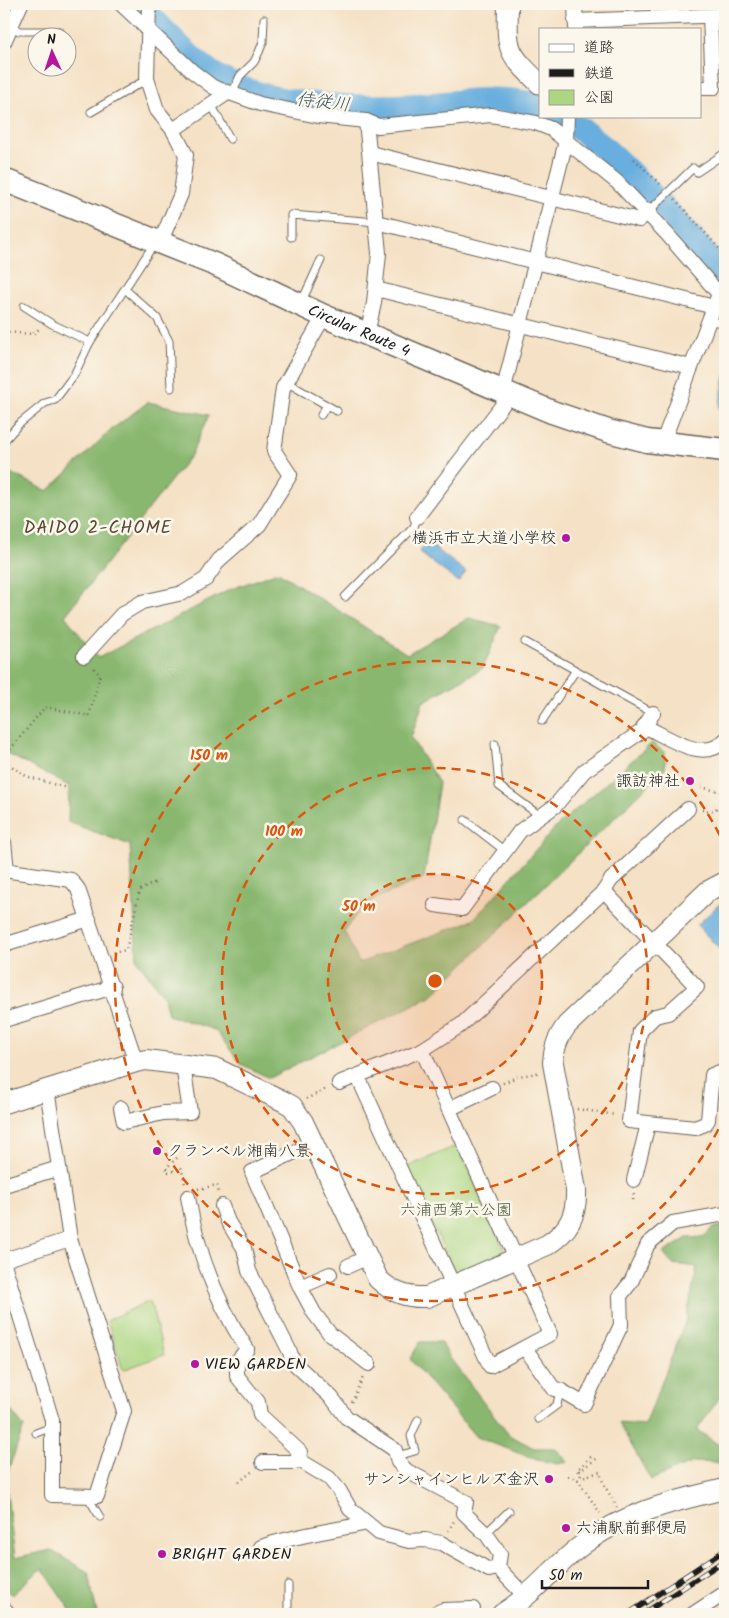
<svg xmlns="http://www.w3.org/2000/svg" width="729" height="1618" font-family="Kalam,'Klee One',sans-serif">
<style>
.green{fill:#acd682;stroke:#64794f}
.forest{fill:#89b770;stroke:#526a46}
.water{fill:#68aede;stroke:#42657d}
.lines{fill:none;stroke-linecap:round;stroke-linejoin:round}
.river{stroke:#68aede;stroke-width:25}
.lane-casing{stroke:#686157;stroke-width:9}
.street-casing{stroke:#686157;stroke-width:16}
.secondary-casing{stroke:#686157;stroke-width:22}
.primary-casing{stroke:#686157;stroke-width:25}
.path{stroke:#686157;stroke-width:2.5;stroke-dasharray:1 4;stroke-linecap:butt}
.lane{stroke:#fff;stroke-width:7}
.street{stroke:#fff;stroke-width:14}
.secondary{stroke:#fff;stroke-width:20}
.primary{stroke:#fff;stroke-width:22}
.rail-casing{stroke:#1c1c1c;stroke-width:5.5}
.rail{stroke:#fbf7ec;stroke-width:4;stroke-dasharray:11;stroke-linecap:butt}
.ring{fill:none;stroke:#de560d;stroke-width:2.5;stroke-dasharray:9 6}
.poi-dot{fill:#b5179e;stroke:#fbf7ec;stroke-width:2}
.labels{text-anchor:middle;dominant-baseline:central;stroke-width:5;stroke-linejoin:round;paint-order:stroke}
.street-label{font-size:16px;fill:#1c1c1c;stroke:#fbf7ec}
.poi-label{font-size:16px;fill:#1c1c1c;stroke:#fbf7ec;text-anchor:start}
.park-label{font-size:16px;fill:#4e5d40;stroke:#fbf7ec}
.water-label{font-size:18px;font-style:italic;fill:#3a566a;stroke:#fbf7ec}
.neighbourhood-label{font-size:18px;letter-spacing:1px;fill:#5a4835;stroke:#fbf7ec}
.centre{fill:#de560d;stroke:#fbf7ec;stroke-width:2.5}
.ring-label{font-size:15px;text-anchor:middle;font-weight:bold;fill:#de560d;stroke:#fbf7ec;stroke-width:5;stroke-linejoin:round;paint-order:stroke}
</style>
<rect width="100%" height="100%" fill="#fbf7ec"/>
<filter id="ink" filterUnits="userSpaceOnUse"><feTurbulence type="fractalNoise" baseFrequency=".02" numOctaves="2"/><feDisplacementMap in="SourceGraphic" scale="10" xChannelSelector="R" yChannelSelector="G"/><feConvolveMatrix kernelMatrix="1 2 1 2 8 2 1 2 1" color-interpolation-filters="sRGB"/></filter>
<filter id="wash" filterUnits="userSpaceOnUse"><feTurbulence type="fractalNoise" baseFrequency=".0096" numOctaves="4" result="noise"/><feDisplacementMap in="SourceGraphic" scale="20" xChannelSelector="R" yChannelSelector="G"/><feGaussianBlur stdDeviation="1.12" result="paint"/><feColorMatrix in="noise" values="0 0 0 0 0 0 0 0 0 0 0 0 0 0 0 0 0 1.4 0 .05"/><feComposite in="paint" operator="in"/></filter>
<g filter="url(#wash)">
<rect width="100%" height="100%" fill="#f5e1c5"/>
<g class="green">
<path d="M 458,1145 L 505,1252 L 455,1274 L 407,1167 Z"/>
<path d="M 150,1301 L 164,1355 L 123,1370 L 107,1320 Z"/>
</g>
<g class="forest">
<path d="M 148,402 L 209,415 L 191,455 L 65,616 L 98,658 L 231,589 L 278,572 L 407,654 L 469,618 L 501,626 L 483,668 L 423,702 L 411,738 L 439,783 L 424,878 L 366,903 L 344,931 L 359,963 L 473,920 L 557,826 L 652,743 L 665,753 L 665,769 L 431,996 L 269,1078 L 241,1064 L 215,1030 L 168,1015 L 164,997 L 137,960 L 130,845 L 68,822 L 69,786 L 4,752 L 4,470 L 48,491 L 111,430 Z"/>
<path d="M 725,1226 L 725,1390 L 697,1430 L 725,1449 L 725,1463 L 693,1462 L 651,1480 L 619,1423 L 645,1425 L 686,1320 L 697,1267 L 672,1264 L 663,1253 L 687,1238 L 704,1237 L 712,1228 Z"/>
<path d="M 420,1342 L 441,1342 L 450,1358 L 509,1435 L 534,1448 L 555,1448 L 568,1462 L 557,1464 L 537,1460 L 476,1437 L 410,1359 Z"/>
<path d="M 4,1402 L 24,1427 L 5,1479 L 15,1558 L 50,1550 L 88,1572 L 97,1613 L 99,1614 L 73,1614 L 42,1568 L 12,1595 L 4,1588 Z"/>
</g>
<g class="water">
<path d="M 725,375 L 725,424 L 719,407 Z"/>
<path d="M 427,542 L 466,572 L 458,582 L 419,552 Z"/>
<path d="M 725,899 L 725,955 L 697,925 Z"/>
</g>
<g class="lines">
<g class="river">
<path d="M 137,4 C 159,24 179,49 203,67 C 258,111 360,109 427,105 C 465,102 504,95 540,106"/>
<path d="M 559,116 C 592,134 617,160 644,187 C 672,216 700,246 725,279"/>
</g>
</g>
</g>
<g filter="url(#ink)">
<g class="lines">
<g class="lane-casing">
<g id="lane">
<path d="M 11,26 L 19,31 L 60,31"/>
<path d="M 229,93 L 233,91 L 240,76 L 254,62 L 259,52 L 263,42 L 264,19"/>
<path d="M 212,106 L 230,139"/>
<path d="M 91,112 L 147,79"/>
<path d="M 650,210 L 693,168 L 697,172 L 725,153"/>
<path d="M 291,237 L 291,215 L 377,222"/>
<path d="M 126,290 L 157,318 L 169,341 L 171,388"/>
<path d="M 301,303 L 321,260"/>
<path d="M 24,306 L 52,324 L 90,342"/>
<path d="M 709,321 L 725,323"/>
<path d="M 286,382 L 337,411"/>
<path d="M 321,415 L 327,405"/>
<path d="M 4,441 L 18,425 L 45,403 L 55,400 L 74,375 L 90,342 L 154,244"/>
<path d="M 345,597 L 414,527 L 417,517"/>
<path d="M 525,642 L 653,713"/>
<path d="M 542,721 L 576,670"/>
<path d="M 495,744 L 499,786 L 539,815"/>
<path d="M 465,820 L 505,851"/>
<path d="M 538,1419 L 557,1405 L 560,1390"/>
<path d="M 36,1433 L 52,1427"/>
<path d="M 397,1456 L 415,1451 L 411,1436 L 418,1420"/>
<path d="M 87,1496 L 100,1517"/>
<path d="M 486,1533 L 509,1511"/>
<path d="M 288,1585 L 288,1614"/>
<path d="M 4,1604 L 14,1614"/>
</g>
</g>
<g class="street-casing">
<g id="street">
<path d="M 121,4 L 192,71 L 213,87 L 260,104 L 318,116 L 366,121 L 378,126 L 491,115 L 536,123 L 551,129 L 617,182 L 667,234 L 719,294 L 662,444"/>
<path d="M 149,4 L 147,79 L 157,110 L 173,130 L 186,155 L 181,194 L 160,243"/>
<path d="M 575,4 L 576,28"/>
<path d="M 575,21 L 725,15"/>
<path d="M 4,42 L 21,4"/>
<path d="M 700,88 L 713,88 L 710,16"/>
<path d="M 366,121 L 379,253 L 374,303 L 367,334"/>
<path d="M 173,130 L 226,94"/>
<path d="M 370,153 L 639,220 L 650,210"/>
<path d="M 377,222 L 714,307"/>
<path d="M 376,289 L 691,367"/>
<path d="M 503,392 L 566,141 L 567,116"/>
<path d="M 417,517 L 510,395"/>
<path d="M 84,656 L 122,614 L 142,602 L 183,593 L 206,579 L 219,560 L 259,525 L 290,475 L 274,451 L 283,388 L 324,316"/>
<path d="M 644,726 C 668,737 704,764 725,740"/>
<path d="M 4,842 L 7,871"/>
<path d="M 4,870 L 71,880 L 78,889 L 136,1062"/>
<path d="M 604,891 L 611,880 L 688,809"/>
<path d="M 435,905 L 462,909 L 520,831 L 555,806 L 584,771 L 642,731 L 653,713"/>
<path d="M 4,945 L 89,919"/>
<path d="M 4,1020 L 113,987"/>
<path d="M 358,1077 L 490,1366 L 550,1334 L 422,1050"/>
<path d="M 339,1083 L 422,1050 L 461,1025 L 604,891 L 697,987 L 668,1013 L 655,1016 L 640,1031 L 629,1121 L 695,1128 L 705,1124 L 708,1120 L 712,1075 L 725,1070"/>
<path d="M 121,1108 L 124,1122 L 163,1113 L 190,1112 L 183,1065"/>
<path d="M 449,1109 L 492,1088"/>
<path d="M 314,1143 L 252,1172 L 300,1287 L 314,1313 L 330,1334 L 369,1364"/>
<path d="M 634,1180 L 648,1124"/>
<path d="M 4,1185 L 59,1168"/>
<path d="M 188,1197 C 197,1251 217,1303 247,1349 L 237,1362 L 237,1376 L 258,1402 L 260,1415 L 300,1452 L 299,1460 L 329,1478 L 339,1490 L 350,1509 L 379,1533 L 409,1541 L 425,1540 L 441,1543 L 489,1570 L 498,1568"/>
<path d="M 222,1206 L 228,1222 L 244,1248 L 249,1271 L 290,1352 L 293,1362 L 332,1398 L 346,1417 L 395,1450 L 398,1462 L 407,1471 L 466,1502 L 464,1513 L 487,1535 L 500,1554 L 498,1568 L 526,1597"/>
<path d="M 4,1260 L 70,1239"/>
<path d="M 4,1264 L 52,1420 L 52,1495 L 97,1496 L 124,1411 L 70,1239 L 47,1089"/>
<path d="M 348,1266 L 366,1258"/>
<path d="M 300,1287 L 330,1274"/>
<path d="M 525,1348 L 554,1389 L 560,1390 L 584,1404 L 621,1325 L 620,1296 L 631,1282 L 648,1244 L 673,1223 L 725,1214"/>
<path d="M 263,1462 L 295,1462 L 299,1460"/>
<path d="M 261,1547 C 296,1535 332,1531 367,1523"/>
<path d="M 434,1614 L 443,1610 L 473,1609"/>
<path d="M 693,1614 L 725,1593"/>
</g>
</g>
<g class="secondary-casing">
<g id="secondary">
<path d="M 508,4 C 507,51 506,51 540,84"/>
<path d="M 4,1103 L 136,1062 L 146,1060 L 217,1069 L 283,1101 L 292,1106 L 303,1122 L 378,1279 C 393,1293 407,1298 427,1297 L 547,1245 C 569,1231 577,1215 576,1190 L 553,1063 C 554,1047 558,1037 567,1025 L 708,891 L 725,882"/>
<path d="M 502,1614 C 531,1596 551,1570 577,1549 C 620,1514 672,1501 725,1489"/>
</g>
</g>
<g class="primary-casing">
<g id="primary">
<path id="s1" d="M 4,180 L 216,265 L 324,316 L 552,412 L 608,431 L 647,441 L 725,450"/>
</g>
</g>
<g class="path">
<path d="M 725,100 L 725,104"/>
<path d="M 634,159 L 662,186"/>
<path d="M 675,199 L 725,255"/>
<path d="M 4,332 L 33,334 L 39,329"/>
<path d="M 4,757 L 45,707 L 89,716 L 100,675 L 93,667"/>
<path d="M 722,757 L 725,773"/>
<path d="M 4,761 L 26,776 L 66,788"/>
<path d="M 701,787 L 725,793"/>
<path d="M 702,810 L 714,811 L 724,800 L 725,794"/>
<path d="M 113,953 L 126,950 L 140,890 L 158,881"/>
<path d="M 503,1083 L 519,1076 L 538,1073"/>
<path d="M 306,1099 L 328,1088"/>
<path d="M 577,1109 L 616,1115"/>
<path d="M 177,1158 L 166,1168 L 167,1172 L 176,1171 L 181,1167 L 185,1184"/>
<path d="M 198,1189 L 217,1185 L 219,1194"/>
<path d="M 633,1200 L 634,1192"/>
<path d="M 352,1402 L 364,1375"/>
<path d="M 591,1457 L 577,1470 L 582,1477 L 600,1472 L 603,1483 L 617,1507"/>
<path d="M 579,1471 L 599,1457"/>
<path d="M 568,1476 L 578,1480 L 600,1513"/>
<path d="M 239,1482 L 254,1470"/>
<path d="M 448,1531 L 454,1521"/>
</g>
<use href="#lane" class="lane"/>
<use href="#street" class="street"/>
<use href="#secondary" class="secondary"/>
<use href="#primary" class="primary"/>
<g class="rail-casing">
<g id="rail">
<path d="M 628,1614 L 725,1550"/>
<path d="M 643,1614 L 725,1560"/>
</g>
</g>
<use href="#rail" class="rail"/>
</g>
</g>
<circle cx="435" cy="981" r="107" fill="#de560d" fill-opacity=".12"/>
<g class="ring">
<circle cx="435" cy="981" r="107"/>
<circle cx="435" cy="981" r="213"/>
<path d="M725 1116A320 320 0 1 1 725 846"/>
</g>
<g class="poi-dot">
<circle cx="566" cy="538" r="5"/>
<circle cx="690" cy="781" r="5"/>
<circle cx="157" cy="1151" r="5"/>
<circle cx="195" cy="1364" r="5"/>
<circle cx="549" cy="1479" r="5"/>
<circle cx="566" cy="1528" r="5"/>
<circle cx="162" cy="1554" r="5"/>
</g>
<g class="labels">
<g class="street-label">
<text stroke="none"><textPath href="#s1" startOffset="386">Circular Route 4</textPath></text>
</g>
<g class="poi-label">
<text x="556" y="538" text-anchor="end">横浜市立大道小学校</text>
<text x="680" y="781" text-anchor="end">諏訪神社</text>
<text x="167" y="1151">クランベル湘南八景</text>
<text x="205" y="1364">VIEW GARDEN</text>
<text x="539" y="1479" text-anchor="end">サンシャインヒルズ金沢</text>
<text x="576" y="1528">六浦駅前郵便局</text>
<text x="172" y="1554">BRIGHT GARDEN</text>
</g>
<g class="park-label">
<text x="456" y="1210">六浦西第六公園</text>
</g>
<g class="water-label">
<text transform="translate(323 103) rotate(7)">侍従川</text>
</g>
<g class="neighbourhood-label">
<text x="98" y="528">DAIDO 2-CHOME</text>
</g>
</g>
<circle cx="435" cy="981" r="8" class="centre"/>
<g class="ring-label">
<text x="209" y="760">150 m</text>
<text x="284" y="836">100 m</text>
<text x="359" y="911">50 m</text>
</g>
<rect width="729" height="1618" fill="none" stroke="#fbf7ec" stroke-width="20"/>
<rect x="539" y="28" width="162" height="90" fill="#fbf7ec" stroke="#a29f99"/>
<rect x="549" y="44" width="25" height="8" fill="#ffffff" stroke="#a29f99"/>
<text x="584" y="52" font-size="15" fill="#1c1c1c">道路</text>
<rect x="549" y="69" width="25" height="8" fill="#1c1c1c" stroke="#a29f99"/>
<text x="584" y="78" font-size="15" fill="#1c1c1c">鉄道</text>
<rect x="549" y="90" width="25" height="15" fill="#acd682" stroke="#a29f99"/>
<text x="584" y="102" font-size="15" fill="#1c1c1c">公園</text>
<g transform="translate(52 52) rotate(357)"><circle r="24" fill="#fbf7ec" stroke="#a29f99"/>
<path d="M0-4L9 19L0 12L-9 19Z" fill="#b5179e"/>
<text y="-8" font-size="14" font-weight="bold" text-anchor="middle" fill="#1c1c1c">N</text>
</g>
<path d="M542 1580v8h106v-8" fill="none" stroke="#1c1c1c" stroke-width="2.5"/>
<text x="549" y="1580" font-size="15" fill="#1c1c1c" stroke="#fbf7ec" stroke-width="4" paint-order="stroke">50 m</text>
</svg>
